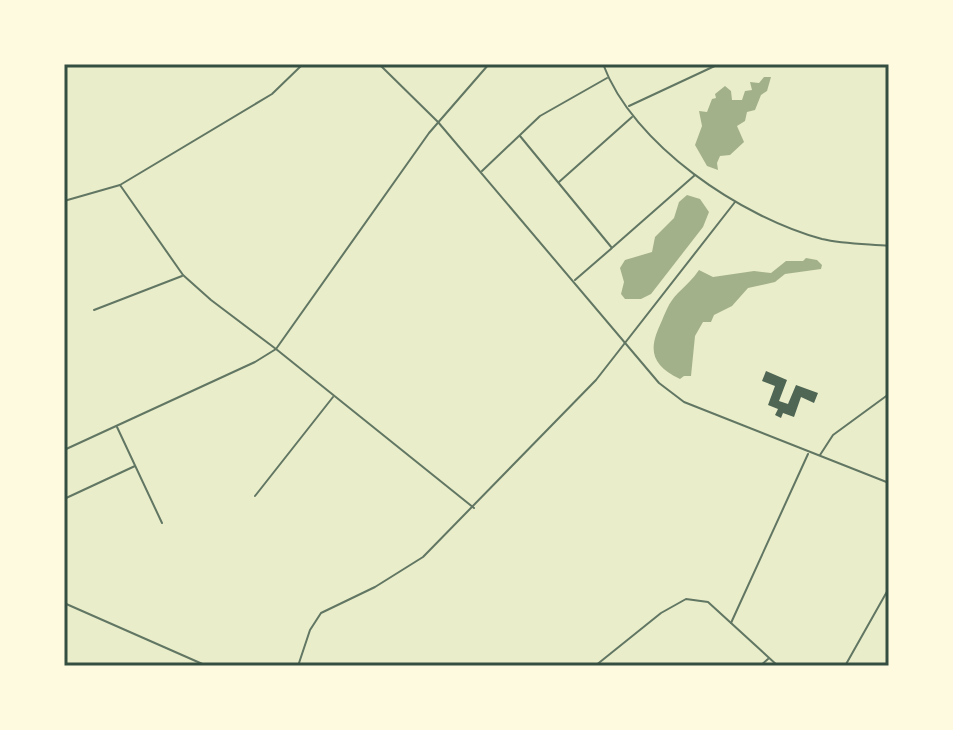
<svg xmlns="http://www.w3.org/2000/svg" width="953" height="730" font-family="'Roboto Condensed',sans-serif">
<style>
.water{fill:#a3b18a}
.building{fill:#4f6655}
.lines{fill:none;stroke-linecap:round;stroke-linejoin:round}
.minor{stroke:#617663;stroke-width:2}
.neatline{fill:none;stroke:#344e41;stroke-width:3}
</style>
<rect width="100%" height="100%" fill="#e9edc9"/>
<g class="water">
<path d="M 764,77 L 771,77 L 767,91 L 761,95 L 755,110 L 747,112 L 745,121 L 737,126 L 744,142 L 730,155 L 720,156 L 717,163 L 718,170 L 707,166 L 695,145 L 702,126 L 699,111 L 707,112 L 712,99 L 716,98 L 715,94 L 725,86 L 731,91 L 732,100 L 742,100 L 745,91 L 752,90 L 750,82 L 759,83 Z"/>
<path d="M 687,195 L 700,199 L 709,212 L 703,227 L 651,294 L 641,299 L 625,299 L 621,294 L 624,282 L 620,268 L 625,260 L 652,252 L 655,237 L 674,218 L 679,202 Z"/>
<path d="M 806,258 L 817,260 L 822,265 L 821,269 L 785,274 L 775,282 L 748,288 L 732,306 L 714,315 L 711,322 L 703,322 L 695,336 L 691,376 L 684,376 L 680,379 C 652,365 648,351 660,325 C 665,314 668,303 678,293 C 685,286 693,279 699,270 L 713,277 L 754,271 L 771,273 L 786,261 L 803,261 Z"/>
</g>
<path class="building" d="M 766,371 L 787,380 L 779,401 L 788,404 L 796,385 L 818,393 L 814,403 L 801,397 L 794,417 L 783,413 L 781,418 L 775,415 L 778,409 L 768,405 L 775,386 L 762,381 Z"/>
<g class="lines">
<g class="minor">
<path d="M 379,64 L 438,122 L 659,383 L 684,402 L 889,483"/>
<path d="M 603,64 C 633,145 741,217 822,239 C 843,244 867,244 889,246"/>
<path d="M 629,106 L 719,64"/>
<path d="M 520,136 L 612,248 L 575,280"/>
<path d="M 482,171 L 540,116 L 607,78"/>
<path d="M 559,182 L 632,117"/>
<path d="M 120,185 L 183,275 L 211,300 L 276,349 L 474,508"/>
<path d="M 64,201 L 120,185 L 272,94 L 303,64"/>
<path d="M 613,247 L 695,175"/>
<path d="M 94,310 L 182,276"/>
<path d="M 117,427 L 162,523"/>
<path d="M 64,450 L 255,362 L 276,349 L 429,133 L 489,64"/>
<path d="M 820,455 L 833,435 L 889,394"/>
<path d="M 255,496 L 333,397"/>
<path d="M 64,499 L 135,466"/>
<path d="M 64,603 L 207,666"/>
<path d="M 731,623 L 808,454"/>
<path d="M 298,666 L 310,630 L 321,613 L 375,587 L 423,557 L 596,380 L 735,202"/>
<path d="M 595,666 L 661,613 L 686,599 L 708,602 L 778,666"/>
<path d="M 760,666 L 768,659"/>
<path d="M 845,666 L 889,588"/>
</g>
</g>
<rect width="953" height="730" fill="none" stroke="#fefae0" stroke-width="132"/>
<rect x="66" y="66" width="821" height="598" class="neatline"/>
</svg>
